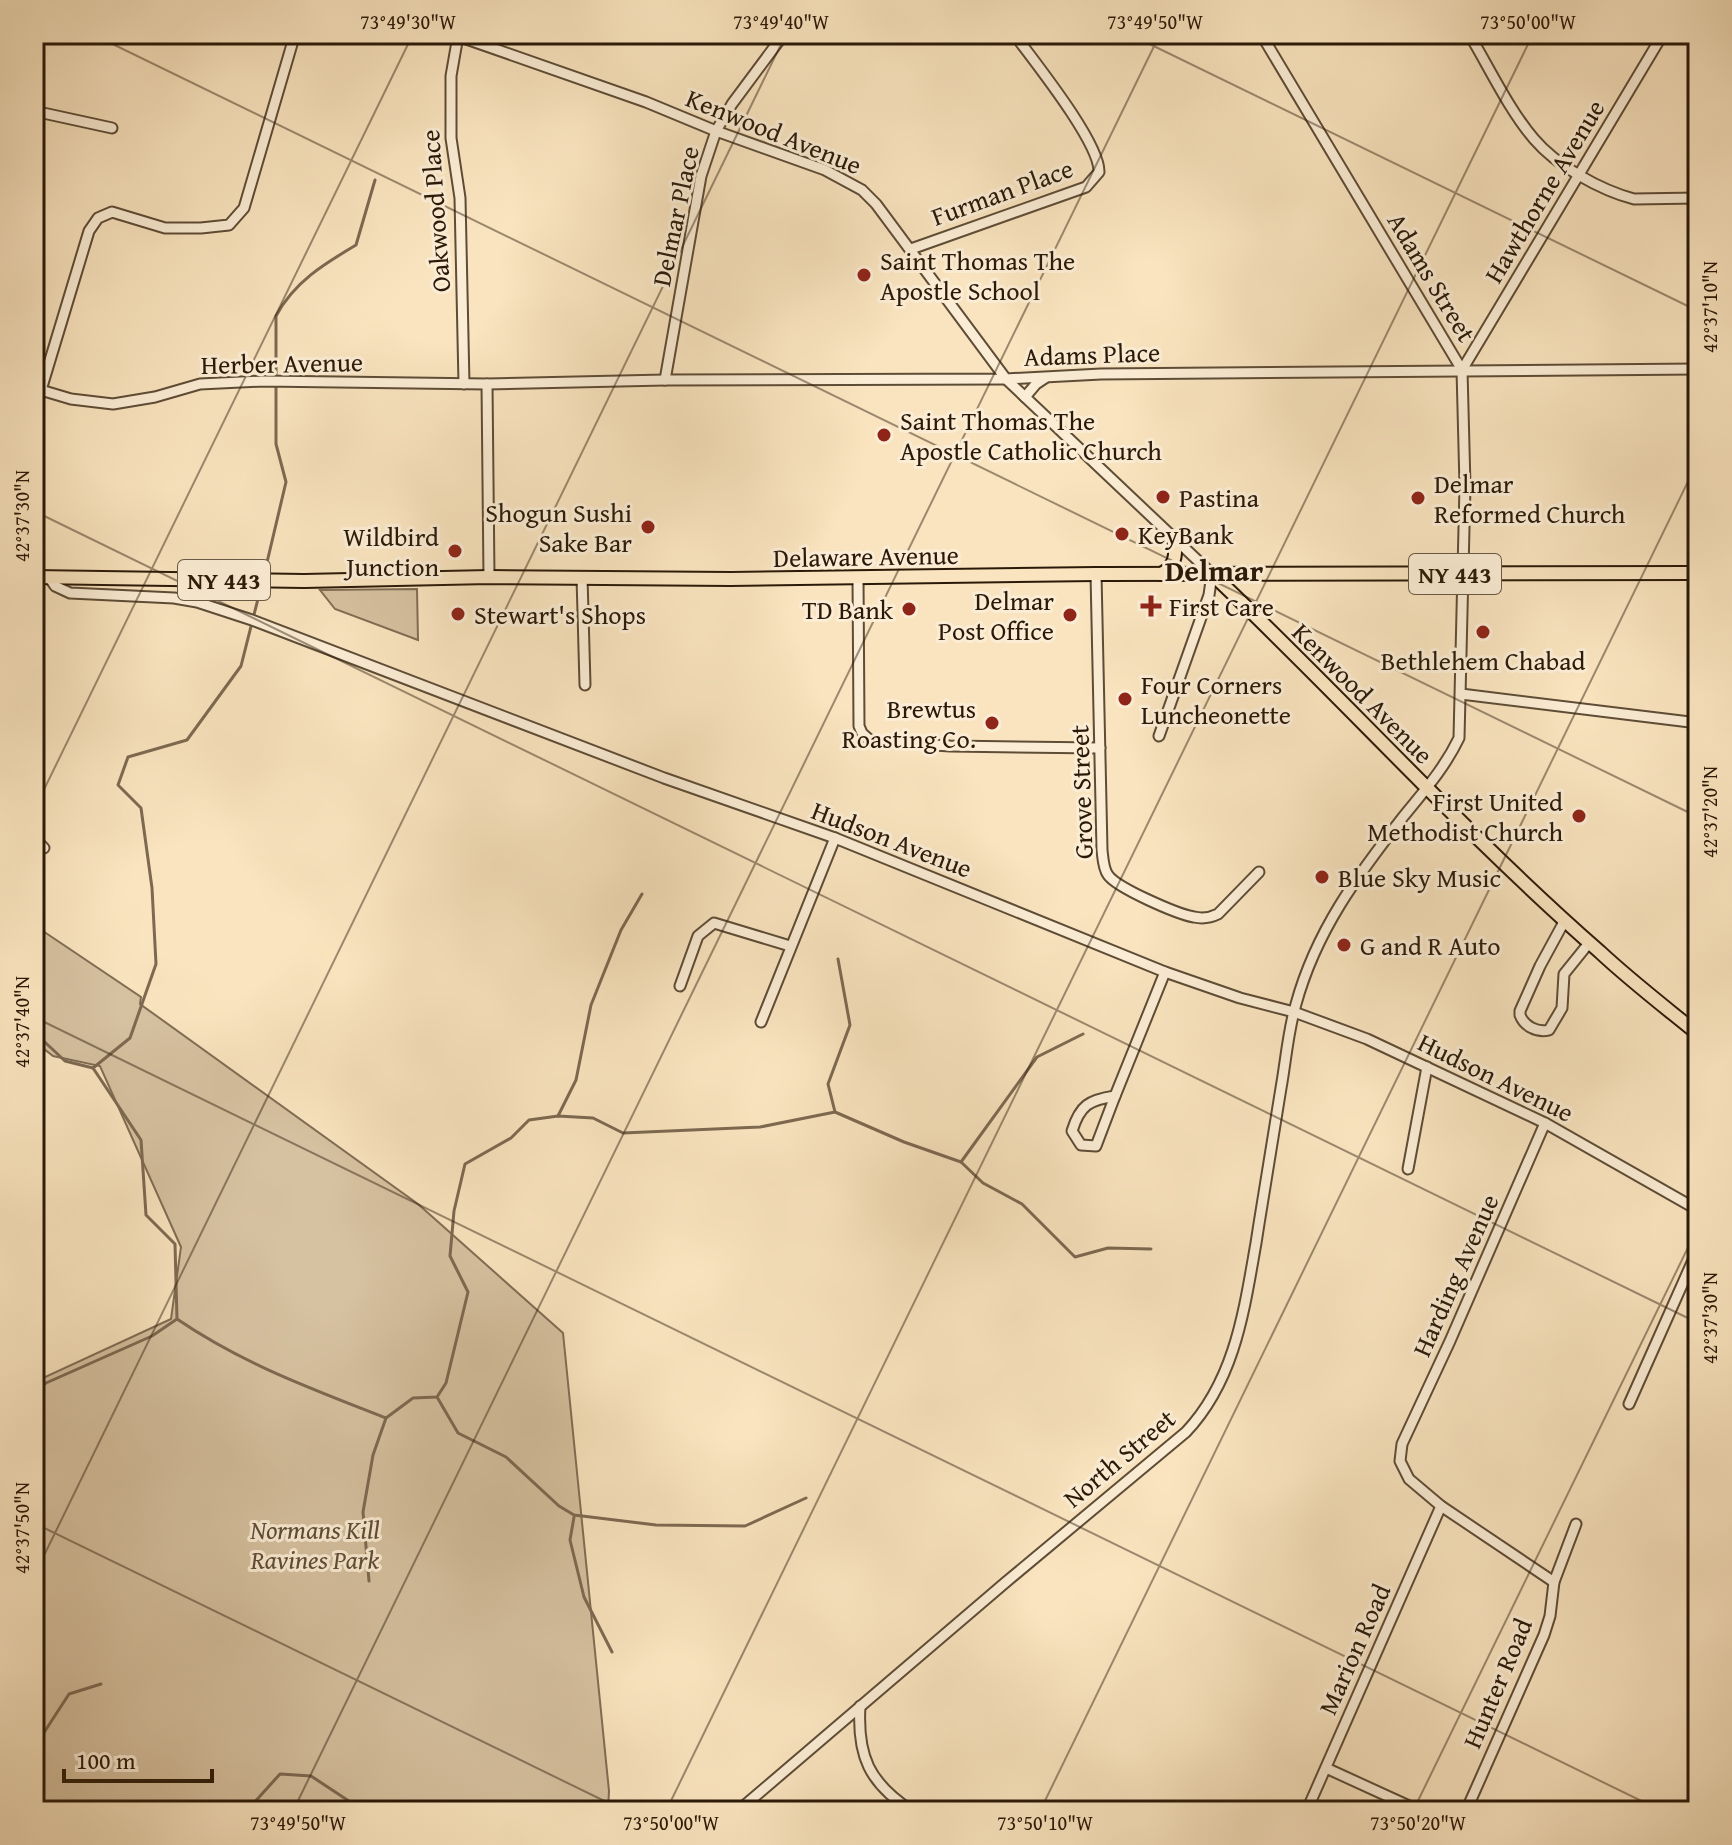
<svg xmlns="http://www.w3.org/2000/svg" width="1732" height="1845" font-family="'Gentium Book Plus',serif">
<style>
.green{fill:#d6c1a0;stroke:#806d54;stroke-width:2}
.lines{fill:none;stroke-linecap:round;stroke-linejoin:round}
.stream{stroke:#7d6951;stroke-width:3}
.minor-casing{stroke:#5e4c36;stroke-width:13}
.major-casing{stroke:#2b1908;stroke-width:16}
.minor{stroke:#fbedd5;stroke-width:9}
.major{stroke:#f9e4bf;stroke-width:12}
.ticks{fill:none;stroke:#2b1908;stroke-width:2;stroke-opacity:0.45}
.poi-dot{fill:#8f2418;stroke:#fbedd5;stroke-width:3}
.labels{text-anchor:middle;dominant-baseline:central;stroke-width:6;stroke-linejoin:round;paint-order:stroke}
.shield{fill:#fbedd5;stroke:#695946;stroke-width:2}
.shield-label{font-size:24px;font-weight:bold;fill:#2b1908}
.street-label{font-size:26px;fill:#2b1908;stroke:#fbedd5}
.poi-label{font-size:26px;fill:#2b1908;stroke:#fbedd5;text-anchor:start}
.park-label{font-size:26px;font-style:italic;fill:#5e4b36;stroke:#fbedd5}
.quarter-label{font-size:30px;font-weight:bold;fill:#2b1908;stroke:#fbedd5}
.neatline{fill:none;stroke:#2b1908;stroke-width:3}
.ticks-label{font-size:20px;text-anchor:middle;fill:#2b1908}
</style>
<rect width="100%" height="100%" fill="#f9e4bf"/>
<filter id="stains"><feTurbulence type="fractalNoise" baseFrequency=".0025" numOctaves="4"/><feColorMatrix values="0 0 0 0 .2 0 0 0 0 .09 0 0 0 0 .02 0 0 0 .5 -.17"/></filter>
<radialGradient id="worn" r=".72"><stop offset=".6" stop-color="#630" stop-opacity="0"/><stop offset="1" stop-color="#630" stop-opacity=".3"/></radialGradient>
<g class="green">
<path d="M 417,589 L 418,640 L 335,609 L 320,590 Z"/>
<path d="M 34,925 L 141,997 L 140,1004 L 418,1204 L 563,1333 L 609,1791 L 608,1811 L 34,1811 L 34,1386 L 45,1377 L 171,1319 L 181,1247 L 100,1066 L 53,1056 L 34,1041 Z"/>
</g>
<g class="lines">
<g class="stream">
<path d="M 264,575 L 286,482 L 276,444 L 276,316 C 294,282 324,264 356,245 L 375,180"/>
<path d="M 34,1032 L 65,1061 L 93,1068 L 141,1140 L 146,1215 L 175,1244 L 177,1319 L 152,1336 L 46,1383 L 34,1392"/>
<path d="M 93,1068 L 130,1038 L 156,964 L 152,888 L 141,808 L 118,785 L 128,757 L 187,740 L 241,666 L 262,583"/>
<path d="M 835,1112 L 828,1084 L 850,1025 L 838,959"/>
<path d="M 558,1116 L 576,1080 L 591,1005 L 621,930 L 642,894"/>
<path d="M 961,1162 L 983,1183 L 1022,1204 L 1075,1257 L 1108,1248 L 1151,1249"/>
<path d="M 177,1319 C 243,1364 312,1389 386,1418 L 413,1398 L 437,1397 L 446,1383 L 468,1292 L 450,1256 L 454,1211 L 465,1164 L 511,1138 L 529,1120 L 558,1116 L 593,1118 L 623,1133 L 760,1127 L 835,1112 L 904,1142 L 961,1162 L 1037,1057 L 1083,1034"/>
<path d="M 437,1397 L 458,1433 L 506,1457 L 559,1506 L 574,1515 L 656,1525 L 745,1526 L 806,1498"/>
<path d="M 574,1517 L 570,1540 L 584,1597 L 612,1652"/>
<path d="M 369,1581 L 363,1512 L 373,1455 L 386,1418"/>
<path d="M 34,1748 L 69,1694 L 101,1684"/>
<path d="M 34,1804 L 91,1811"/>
<path d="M 182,1811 L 252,1805 L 280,1774 L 311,1776 L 364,1811"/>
</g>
<g class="minor-casing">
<g id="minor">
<path d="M 452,34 L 646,102 L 716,131 L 825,170 L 862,190 L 876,204 L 1006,379 L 1212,574 L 1209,595 L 1159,736"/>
<path d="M 1469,34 C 1489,67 1509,110 1534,139 C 1557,166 1600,190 1634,199 L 1698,198"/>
<path d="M 458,36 L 451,76 L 451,138 L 460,198 L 464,384"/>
<path d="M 34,111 L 112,128"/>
<path d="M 911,249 L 1086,187 L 1099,172 C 1100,143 1034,61 1014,34"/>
<path d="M 1462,370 L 1663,34"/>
<path d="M 665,380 L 701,176 L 716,131 L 732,104 L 784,34"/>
<path d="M 487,384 L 489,577"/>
<path d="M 34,388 L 71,399 L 113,404 L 155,397 L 200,384 L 263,381 L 487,384 L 665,380 L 1006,379 L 1101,374 L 1698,369"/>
<path d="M 41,390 L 89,231 L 98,218 L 112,212 L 165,228 L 201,228 L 229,225 L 244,208 L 295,34"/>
<path d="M 1025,397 L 1036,384 L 1045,378"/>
<path d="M 1096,574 L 1102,850 C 1103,858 1103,868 1108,875 C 1117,888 1177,914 1194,917 C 1203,919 1210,918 1218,914 L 1259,872"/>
<path d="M 49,577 L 55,586 L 70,593 L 174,598 L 197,602 L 252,620 L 664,778 L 835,838 L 1165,972 L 1240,998 L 1294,1012 L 1367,1039 L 1545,1123 L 1698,1210"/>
<path d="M 582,577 L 585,685"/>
<path d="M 858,578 L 859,726 L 862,733 L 871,741 L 950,746 L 1100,748"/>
<path d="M 1461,694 L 1698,723"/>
<path d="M 34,838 L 44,848"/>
<path d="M 1565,920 L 1540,966 L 1520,1011 L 1520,1015 C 1524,1026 1537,1033 1549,1030 L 1562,1008 L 1564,974 L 1589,943"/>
<path d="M 680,986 L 698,936 L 714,923 L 790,946"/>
<path d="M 761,1022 L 835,838"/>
<path d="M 1115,1096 L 1096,1146 L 1081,1145 L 1072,1131 C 1080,1105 1089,1100 1115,1096 Z"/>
<path d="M 1115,1096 L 1165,972"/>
<path d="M 1545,1123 L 1450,1341 L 1402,1444 L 1400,1461 L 1409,1479 L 1441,1506 L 1554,1582"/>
<path d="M 1408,1169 L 1427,1067"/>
<path d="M 1629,1404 L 1698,1249"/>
<path d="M 860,1706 C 857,1756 869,1783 912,1811"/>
<path d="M 1326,1768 L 1420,1811"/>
<path d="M 1307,1810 L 1441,1506"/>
<path d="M 738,1811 L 1006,1582 L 1186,1432 C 1235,1380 1244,1311 1256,1243 C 1264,1191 1273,1139 1281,1088 C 1286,1060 1288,1031 1296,1004 C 1316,931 1357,876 1403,817 C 1424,791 1444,769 1459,738 L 1465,486 L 1462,370 L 1261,34"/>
<path d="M 1466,1811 L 1544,1635 L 1550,1616 L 1554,1582 L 1576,1524"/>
</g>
</g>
<g class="major-casing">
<g id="major">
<path d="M 1161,574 C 1175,567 1177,555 1174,540"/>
<path d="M 1212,574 C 1343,698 1464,833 1600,952 C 1631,981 1665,1007 1698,1034"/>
<path d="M 34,577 L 304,581 L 489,577 L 731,579 L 1096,574 L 1698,573"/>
</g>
</g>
<use href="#minor" class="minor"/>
<use href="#major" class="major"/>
</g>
<path class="ticks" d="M 92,34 L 1698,817M 1129,34 L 1698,311M 34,45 L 39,34M 34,511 L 1698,1323M 34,810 L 413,34M 34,1017 L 1662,1811M 34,1523 L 625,1811M 34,1576 L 786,34M 293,1811 L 1160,34M 666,1811 L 1533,34M 1040,1811 L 1698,461M 1413,1811 L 1698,1227"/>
<g class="poi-dot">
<circle cx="864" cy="275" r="8"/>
<circle cx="884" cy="435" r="8"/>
<circle cx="1163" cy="497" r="8"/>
<circle cx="1418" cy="498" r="8"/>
<circle cx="648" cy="527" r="8"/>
<circle cx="1122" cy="534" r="8"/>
<circle cx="455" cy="551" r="8"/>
<path d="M1147 594h8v8h8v8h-8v8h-8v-8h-8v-8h8z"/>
<circle cx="909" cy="609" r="8"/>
<circle cx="458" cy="614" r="8"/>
<circle cx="1070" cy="615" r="8"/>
<circle cx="1483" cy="632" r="8"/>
<circle cx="1125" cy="699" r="8"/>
<circle cx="992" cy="723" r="8"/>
<circle cx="1579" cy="816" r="8"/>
<circle cx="1322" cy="877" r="8"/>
<circle cx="1344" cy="945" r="8"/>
</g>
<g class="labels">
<g class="shield">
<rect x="1409" y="554" width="92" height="40" rx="6"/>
<rect x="178" y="560" width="92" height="40" rx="6"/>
</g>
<g class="shield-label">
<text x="1455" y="574">NY 443</text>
<text x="224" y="580">NY 443</text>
</g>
<g class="street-label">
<text transform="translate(774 131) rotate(22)">Kenwood Avenue</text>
<text transform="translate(1544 191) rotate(-59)">Hawthorne Avenue</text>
<text transform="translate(1002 192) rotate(-20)">Furman Place</text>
<text transform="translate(435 211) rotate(-94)">Oakwood Place</text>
<text transform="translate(675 216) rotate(-78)">Delmar Place</text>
<text transform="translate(1432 277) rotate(59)">Adams Street</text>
<text transform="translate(1092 354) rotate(-2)">Adams Place</text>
<text transform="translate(282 363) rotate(-1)">Herber Avenue</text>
<text transform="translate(866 556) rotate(-1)">Delaware Avenue</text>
<text transform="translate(1363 693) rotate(45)">Kenwood Avenue</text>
<text transform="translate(1081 792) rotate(-92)">Grove Street</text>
<text transform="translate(892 839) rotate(21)">Hudson Avenue</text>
<text transform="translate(1496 1077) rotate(26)">Hudson Avenue</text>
<text transform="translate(1455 1275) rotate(-66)">Harding Avenue</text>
<text transform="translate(1119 1458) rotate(-40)">North Street</text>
<text transform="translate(1354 1649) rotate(-66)">Marion Road</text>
<text transform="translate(1497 1683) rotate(-67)">Hunter Road</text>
</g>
<g class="poi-label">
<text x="880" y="260">Saint Thomas The<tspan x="880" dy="30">Apostle School</tspan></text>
<text x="900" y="420">Saint Thomas The<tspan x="900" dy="30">Apostle Catholic Church</tspan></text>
<text x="1434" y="483">Delmar<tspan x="1434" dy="30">Reformed Church</tspan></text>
<text x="1179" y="497">Pastina</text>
<text x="632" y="512" text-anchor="end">Shogun Sushi<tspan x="632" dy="30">Sake Bar</tspan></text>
<text x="1138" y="534">KeyBank</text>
<text x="439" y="536" text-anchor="end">Wildbird<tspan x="439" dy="30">Junction</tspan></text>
<text x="1054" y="600" text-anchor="end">Delmar<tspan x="1054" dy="30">Post Office</tspan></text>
<text x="1169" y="606">First Care</text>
<text x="893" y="609" text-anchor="end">TD Bank</text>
<text x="474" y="614">Stewart's Shops</text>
<text x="1483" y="660" text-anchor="middle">Bethlehem Chabad</text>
<text x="1141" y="684">Four Corners<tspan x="1141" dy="30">Luncheonette</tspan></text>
<text x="976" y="708" text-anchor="end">Brewtus<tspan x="976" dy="30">Roasting Co.</tspan></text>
<text x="1563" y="801" text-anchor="end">First United<tspan x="1563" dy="30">Methodist Church</tspan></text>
<text x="1338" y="877">Blue Sky Music</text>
<text x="1360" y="945">G and R Auto</text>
</g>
<g class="park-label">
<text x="315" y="1529">Normans Kill<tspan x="315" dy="30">Ravines Park</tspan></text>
</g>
<g class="quarter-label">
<text x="1214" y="570">Delmar</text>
</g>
</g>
<rect width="1732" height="1845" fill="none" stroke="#f9e4bf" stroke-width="88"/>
<path d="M64 1769v12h148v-12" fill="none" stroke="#2b1908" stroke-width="4"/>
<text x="76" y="1769" font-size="24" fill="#2b1908" stroke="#fbedd5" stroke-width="6" paint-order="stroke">100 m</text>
<rect x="44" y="44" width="1644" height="1757" class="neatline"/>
<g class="ticks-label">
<text x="408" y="29">73°49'30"W</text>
<text x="781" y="29">73°49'40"W</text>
<text x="1155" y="29">73°49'50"W</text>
<text x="1528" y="29">73°50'00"W</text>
<text transform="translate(1710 307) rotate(-90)" y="7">42°37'10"N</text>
<text transform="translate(22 516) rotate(-90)" y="7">42°37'30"N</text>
<text transform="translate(1710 812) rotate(-90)" y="7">42°37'20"N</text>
<text transform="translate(22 1022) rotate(-90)" y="7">42°37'40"N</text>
<text transform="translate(1710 1318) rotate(-90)" y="7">42°37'30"N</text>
<text transform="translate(22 1528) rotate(-90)" y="7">42°37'50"N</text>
<text x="298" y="1830">73°49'50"W</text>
<text x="671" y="1830">73°50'00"W</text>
<text x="1045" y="1830">73°50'10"W</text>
<text x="1418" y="1830">73°50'20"W</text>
</g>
<rect width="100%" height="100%" filter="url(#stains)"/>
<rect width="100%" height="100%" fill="url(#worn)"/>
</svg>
